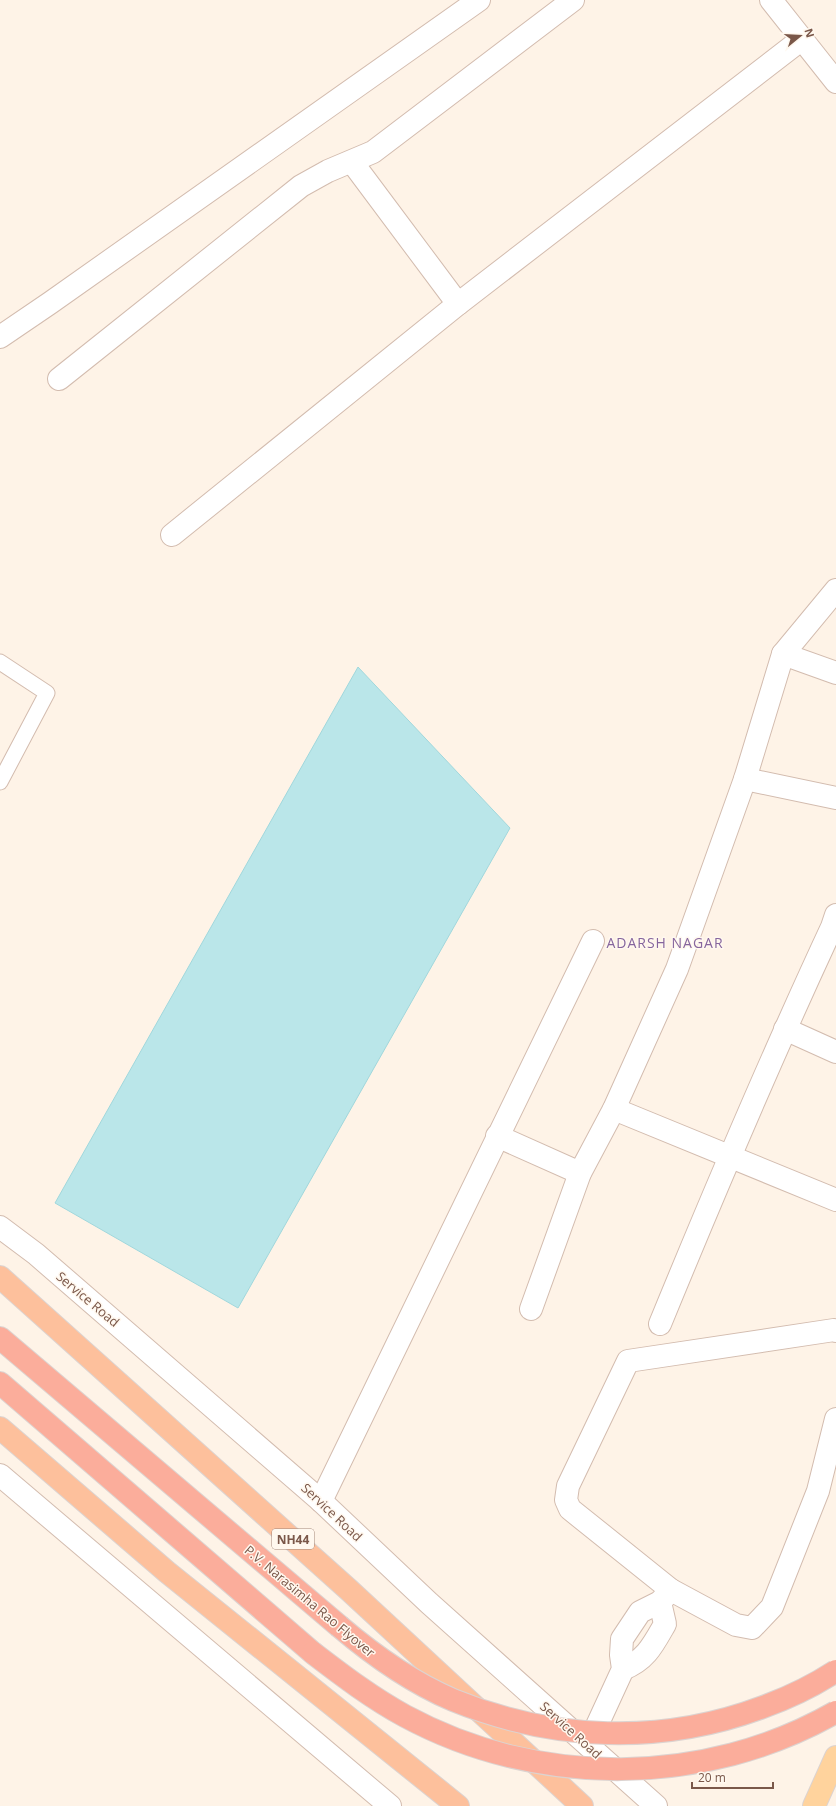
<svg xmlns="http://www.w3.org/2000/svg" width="836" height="1806" font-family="'Open Sans',sans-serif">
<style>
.water{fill:#bae6e9;stroke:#a0d7dc}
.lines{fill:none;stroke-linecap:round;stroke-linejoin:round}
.service-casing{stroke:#d3bcaf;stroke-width:17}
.minor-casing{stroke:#d3bcaf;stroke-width:24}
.tertiary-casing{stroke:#d3bcaf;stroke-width:24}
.primary-casing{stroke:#dcd3d0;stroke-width:24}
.trunk-casing{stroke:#dcd3d0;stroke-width:24}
.motorway-casing{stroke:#dcd3d0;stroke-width:24}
.service{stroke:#fff;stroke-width:15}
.minor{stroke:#fff;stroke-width:22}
.tertiary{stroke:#fff;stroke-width:22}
.primary{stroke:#ffd39d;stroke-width:22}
.trunk{stroke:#fdc09c;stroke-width:22}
.motorway{stroke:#fbad9b;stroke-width:22}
.motorway-bridge-casing{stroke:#dcd3d0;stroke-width:24;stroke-linecap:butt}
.motorway-bridge{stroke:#fbad9b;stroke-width:22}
.labels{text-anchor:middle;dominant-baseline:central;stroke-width:3;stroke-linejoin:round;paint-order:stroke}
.shield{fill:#fff8ef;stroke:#a2877b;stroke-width:1}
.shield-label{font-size:12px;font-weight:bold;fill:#7a5749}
.street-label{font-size:13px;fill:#7a5749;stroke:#fff8ef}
.neighbourhood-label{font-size:14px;letter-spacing:1px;fill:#86659d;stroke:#fff8ef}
</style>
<rect width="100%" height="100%" fill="#fef3e7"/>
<path class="water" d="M 358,667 L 510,828 L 238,1308 L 55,1203 Z"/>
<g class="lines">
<g class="service-casing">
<path id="service" d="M 0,662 L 47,693 L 0,782"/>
</g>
<g class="minor-casing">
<g id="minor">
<path d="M 771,0 L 836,82"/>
<path d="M 352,162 L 458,304"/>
<path d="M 0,337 L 50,303 L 479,0"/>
<path d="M 59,379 L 301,186 L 328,171 L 373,152 L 573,0"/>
<path d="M 172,535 L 458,304 L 802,39"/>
<path d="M 783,654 L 836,673"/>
<path d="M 745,779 L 836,798"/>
<path d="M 785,1029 L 836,1052"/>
<path d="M 614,1109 L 836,1200"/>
<path d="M 497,1136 L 580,1173"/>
<path d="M 531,1309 L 580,1173 L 614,1109 L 677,969 L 745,779 L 783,654 L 836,590"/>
<path d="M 660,1324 C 715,1190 771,1058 832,927 L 836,915"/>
<path d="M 321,1501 L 593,941"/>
<path d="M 671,1590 L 736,1625 L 752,1628 L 772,1607 L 818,1491 L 836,1419"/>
<path d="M 623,1669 C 646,1660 653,1645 665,1624 L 660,1602"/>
<path d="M 588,1745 L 623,1669 L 621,1655 L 622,1639 L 640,1612 L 660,1602 L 671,1590 L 570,1509 L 566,1500 L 568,1486 L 628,1361 L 834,1330 L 836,1331"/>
</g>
</g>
<g class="tertiary-casing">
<g id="tertiary">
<path d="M 0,1227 L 36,1254 L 321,1501 L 429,1603 L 656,1806"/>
<path d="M 0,1475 L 390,1806"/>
</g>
</g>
<g class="primary-casing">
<path id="primary" d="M 814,1806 L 836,1757"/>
</g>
<g class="trunk-casing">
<g id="trunk">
<path d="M 0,1277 L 349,1590 L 582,1806"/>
<path d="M 0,1428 L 167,1572 L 458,1806"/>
</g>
</g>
<g class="motorway-casing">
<g id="motorway">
<path d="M 0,1338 L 339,1626"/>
<path d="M 0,1383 L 313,1653"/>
</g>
</g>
<use href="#service" class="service"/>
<use href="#minor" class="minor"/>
<use href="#tertiary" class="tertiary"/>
<use href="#primary" class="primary"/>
<use href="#trunk" class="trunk"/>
<use href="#motorway" class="motorway"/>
<g class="motorway-bridge-casing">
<g id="motorway-bridge">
<path d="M 339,1626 C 373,1655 411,1682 453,1700 C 553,1741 662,1745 763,1707 C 788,1698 813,1686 836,1671"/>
<path d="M 313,1653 C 343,1676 372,1698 405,1716 C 538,1788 705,1787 836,1712"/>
</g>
</g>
<use href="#motorway-bridge" class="motorway-bridge"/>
</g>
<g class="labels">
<rect class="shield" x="272" y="1529" width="42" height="20" rx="3"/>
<g class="shield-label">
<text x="293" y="1539">NH44</text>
</g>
<g class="street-label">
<text transform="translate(88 1299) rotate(40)">Service Road</text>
<text transform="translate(332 1512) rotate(43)">Service Road</text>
<text transform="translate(310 1601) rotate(40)">P.V. Narasimha Rao Flyover</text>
<text transform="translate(571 1730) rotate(42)">Service Road</text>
</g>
<g class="neighbourhood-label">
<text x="665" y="942">ADARSH NAGAR</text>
</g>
</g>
<g transform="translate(800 36) rotate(72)" stroke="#fff8ef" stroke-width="3" paint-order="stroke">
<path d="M0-3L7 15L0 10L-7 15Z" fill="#7a5749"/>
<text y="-6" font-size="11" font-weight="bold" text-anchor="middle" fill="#7a5749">N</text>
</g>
<path d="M692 1782v6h81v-6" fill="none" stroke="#7a5749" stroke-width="2"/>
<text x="698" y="1782" font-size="12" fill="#7a5749" stroke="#fff8ef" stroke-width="3" paint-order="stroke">20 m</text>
</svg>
